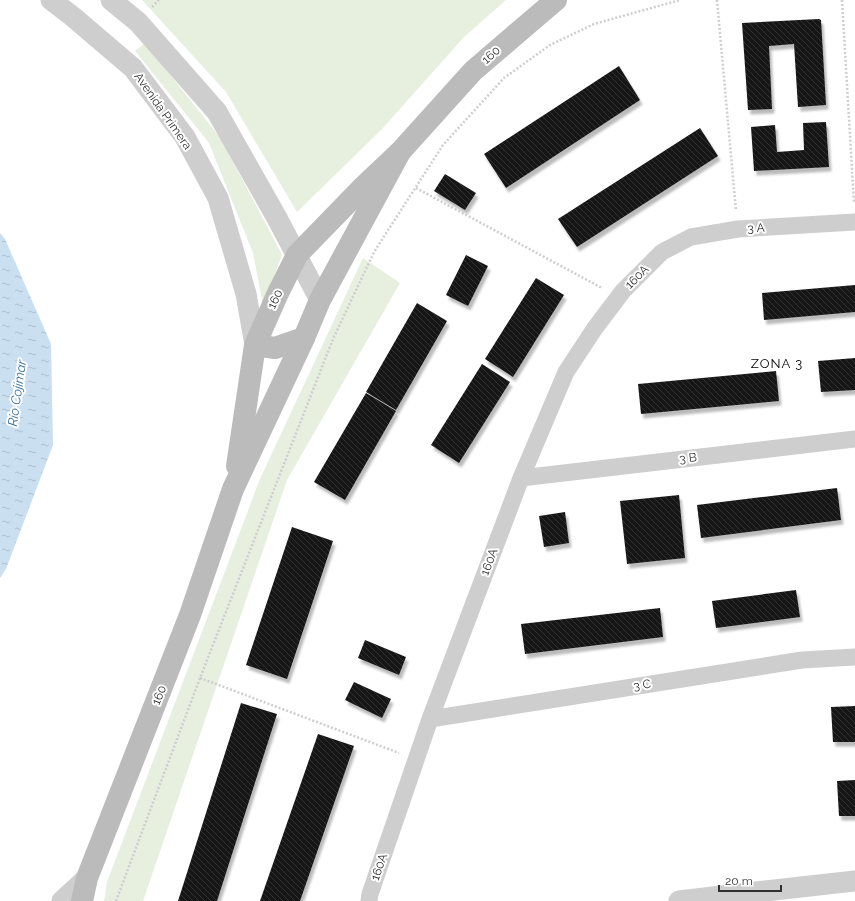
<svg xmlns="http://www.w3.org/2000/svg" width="855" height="901" font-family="Raleway,sans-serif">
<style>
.green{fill:#e7efdf}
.water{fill:url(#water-ripples)}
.building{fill:url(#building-back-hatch);filter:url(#shadow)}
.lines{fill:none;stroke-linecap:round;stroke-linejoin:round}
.path{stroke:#cecece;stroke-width:2.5;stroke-dasharray:2 2;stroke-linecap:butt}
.minor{stroke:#cecece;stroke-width:17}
.tertiary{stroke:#cecece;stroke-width:21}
.secondary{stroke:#bbb;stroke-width:22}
.labels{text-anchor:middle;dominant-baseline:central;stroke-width:4;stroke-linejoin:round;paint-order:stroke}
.street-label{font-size:12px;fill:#313131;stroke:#fff}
.neighbourhood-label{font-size:13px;letter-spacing:1px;fill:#000;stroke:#fff}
.water-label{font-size:13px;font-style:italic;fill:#36709d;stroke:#fff}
</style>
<defs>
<pattern id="water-ripples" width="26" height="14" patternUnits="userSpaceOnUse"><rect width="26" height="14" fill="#cadff0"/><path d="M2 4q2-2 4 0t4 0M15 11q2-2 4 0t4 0" fill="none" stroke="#aec0ce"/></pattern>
<pattern id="building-back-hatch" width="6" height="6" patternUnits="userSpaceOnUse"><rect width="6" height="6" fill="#181818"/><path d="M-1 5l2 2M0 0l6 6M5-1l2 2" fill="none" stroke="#313131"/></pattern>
<filter id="shadow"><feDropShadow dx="2.5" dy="4.5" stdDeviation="1" flood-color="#0004"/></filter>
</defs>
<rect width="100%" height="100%" fill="#fff"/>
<g class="green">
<path d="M 142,0 L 506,0 L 464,37 L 382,129 L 297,212 L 226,92 Z"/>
<path d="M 145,43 L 221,139 L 282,255 L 263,305 L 253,253 L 209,143 L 135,51 Z"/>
<path d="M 363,258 L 400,283 L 287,480 L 143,901 L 104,901 L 107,882 L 260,479 Z"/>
</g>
<path class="water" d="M 0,233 L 5,239 L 51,344 L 53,445 L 6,569 L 0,578 Z"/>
<g class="building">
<path d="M 819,19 L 821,20 L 826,105 L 798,107 L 794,44 L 769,46 L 772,109 L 748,110 L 742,23 Z"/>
<path d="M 619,66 L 640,100 L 506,188 L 484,154 Z"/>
<path d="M 826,122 L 829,167 L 754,171 L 751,127 L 775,125 L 777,152 L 804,150 L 803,123 Z"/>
<path d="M 700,128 L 718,156 L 577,247 L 558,219 Z"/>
<path d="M 445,174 L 476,193 L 465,210 L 434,191 Z"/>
<path d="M 466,255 L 488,266 L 468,306 L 446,295 Z"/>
<path d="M 536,278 L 564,295 L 513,377 L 485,359 Z"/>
<path d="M 855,285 L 855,312 L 764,320 L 762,293 Z"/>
<path d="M 417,303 L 447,321 L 396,410 L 366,392 Z"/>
<path d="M 855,358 L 855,390 L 821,392 L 818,361 Z"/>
<path d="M 482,364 L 510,382 L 459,463 L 431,445 Z"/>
<path d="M 776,371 L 779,401 L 641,414 L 638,384 Z"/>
<path d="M 366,393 L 396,411 L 345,500 L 314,482 Z"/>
<path d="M 837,488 L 841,520 L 701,538 L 697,505 Z"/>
<path d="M 679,495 L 685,558 L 627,564 L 620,501 Z"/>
<path d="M 565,512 L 569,543 L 544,547 L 539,516 Z"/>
<path d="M 292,527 L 333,541 L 287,679 L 246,665 Z"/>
<path d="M 796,590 L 800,617 L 716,628 L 712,601 Z"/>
<path d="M 660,608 L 663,637 L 525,654 L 521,624 Z"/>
<path d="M 365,640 L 406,657 L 399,675 L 358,658 Z"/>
<path d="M 354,682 L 391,699 L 382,718 L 345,700 Z"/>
<path d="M 241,703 L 277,714 L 217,901 L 178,901 Z"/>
<path d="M 855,706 L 855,742 L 833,742 L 831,707 Z"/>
<path d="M 318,734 L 354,746 L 300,901 L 260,901 Z"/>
<path d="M 855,780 L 855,816 L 839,816 L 837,781 Z"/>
</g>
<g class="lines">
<g class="path">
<path d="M 717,0 L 736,211"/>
<path d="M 842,0 L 854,203"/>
<path d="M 152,7 L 159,0"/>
<path d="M 416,188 L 602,288"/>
<path d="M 200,678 L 399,753"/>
<path d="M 116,901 L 200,678 L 333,339 L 374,252 L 443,145 L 504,78 L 550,45 L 594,24 L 680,0"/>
</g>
<g class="minor">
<path d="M 521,478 L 855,439"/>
<path d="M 430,719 L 802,660 L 855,657"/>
<path d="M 369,901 L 370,894 L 430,719 L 521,478 L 566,372 L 595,328 L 623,291 L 662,252 L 691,237 L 738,229 L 855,222"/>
</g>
<g class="tertiary">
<path d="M 51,0 L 72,16 L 133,68 L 185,137 L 218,198 L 246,294 L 255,345"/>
<path d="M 111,0 L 138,22 L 217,112 L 277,218 L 320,300"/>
<path d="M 62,901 L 87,878"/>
<path d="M 679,901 L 721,896 L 855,881"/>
</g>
<g class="secondary">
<path d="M 255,345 L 275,348 L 304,338"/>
<path d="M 237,466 L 255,345 L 278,293 L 297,255 L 364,186 L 400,152 L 473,71 L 556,0"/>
<path d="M 82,901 L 87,878 L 190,615 L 233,489 L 304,338 L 320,300 L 400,152"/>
</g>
</g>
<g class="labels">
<g class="street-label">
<text transform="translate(491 55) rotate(-41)">160</text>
<text transform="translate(163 111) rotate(55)">Avenida Primera</text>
<text transform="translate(756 228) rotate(-3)">3 A</text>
<text transform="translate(637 277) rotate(-45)">160A</text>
<text transform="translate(275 299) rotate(-65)">160</text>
<text transform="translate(688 458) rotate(-7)">3 B</text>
<text transform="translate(489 562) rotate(-69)">160A</text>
<text transform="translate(642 685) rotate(-9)">3 C</text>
<text transform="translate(159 695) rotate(-68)">160</text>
<text transform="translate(379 867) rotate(-71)">160A</text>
</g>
<g class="neighbourhood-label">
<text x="777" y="363">ZONA 3</text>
</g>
<g class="water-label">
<text transform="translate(17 393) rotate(-82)">Río Cojímar</text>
</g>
</g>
<path d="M719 885v6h62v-6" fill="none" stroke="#313131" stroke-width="2"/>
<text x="725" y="885" font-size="12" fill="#313131" stroke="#ffffff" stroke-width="3" paint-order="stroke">20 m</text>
</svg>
